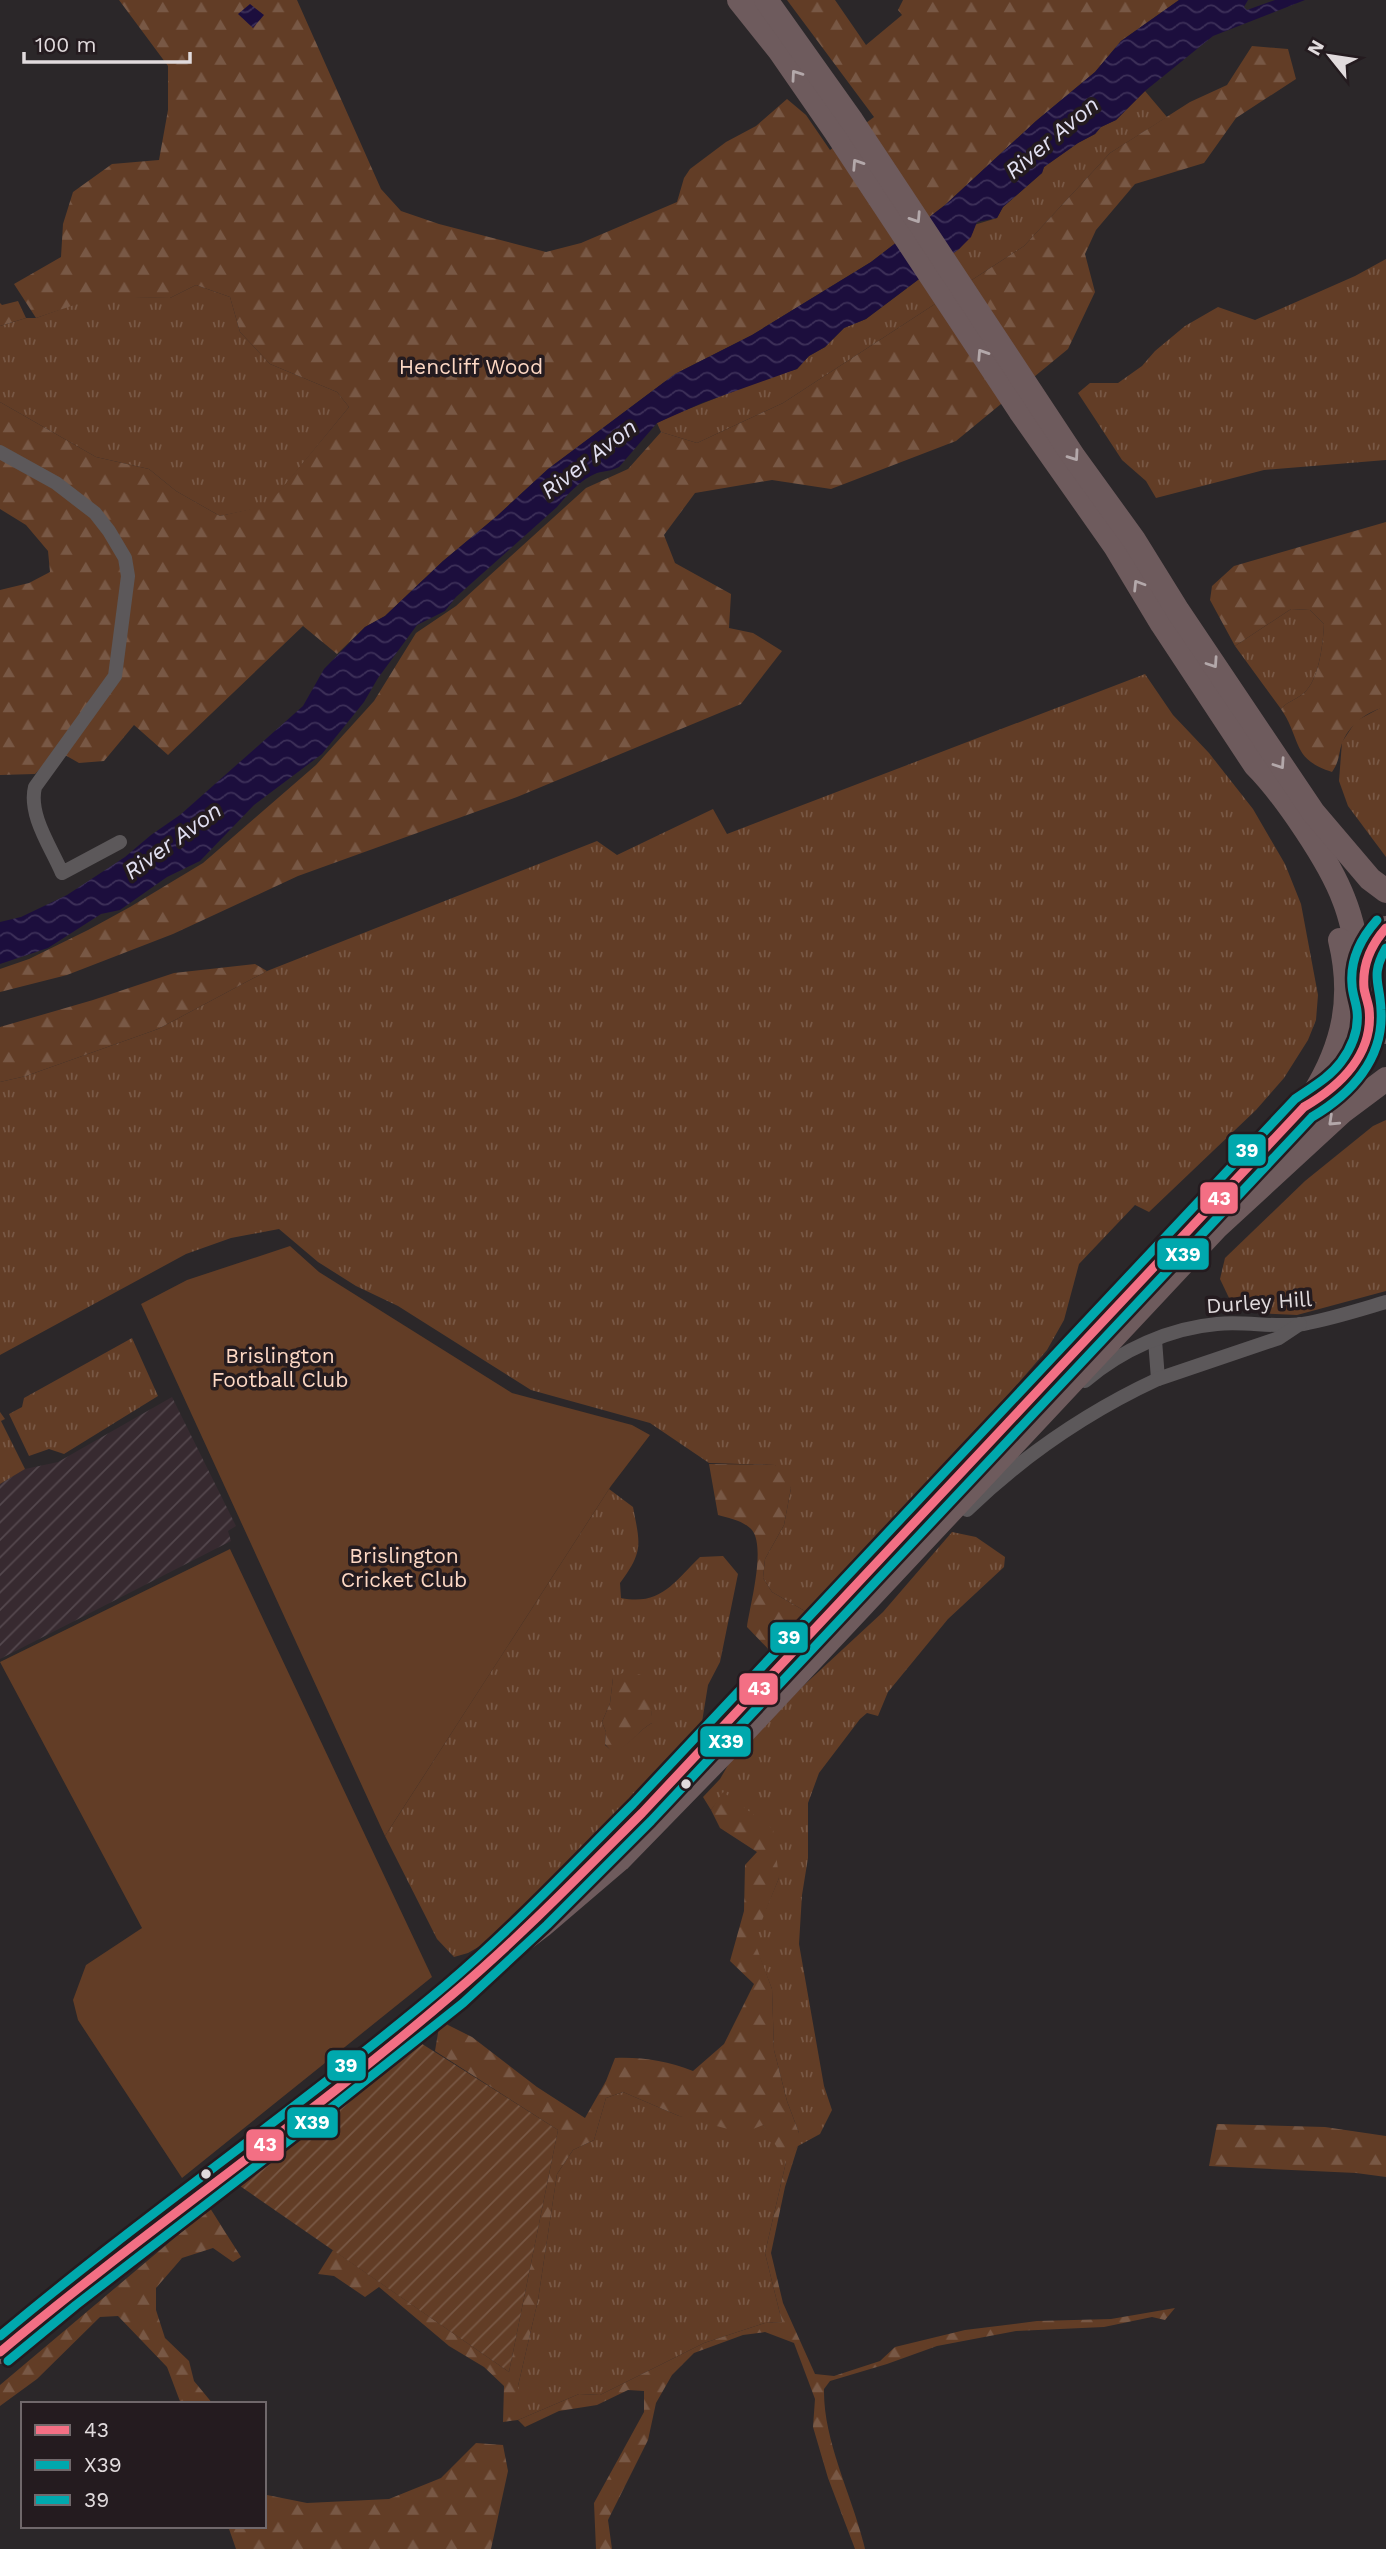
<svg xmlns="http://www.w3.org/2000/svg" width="1386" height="2549" font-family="'Work Sans',sans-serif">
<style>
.industrial{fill:url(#industrial-furrows)}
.grass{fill:url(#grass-tufts);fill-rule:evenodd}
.forest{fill:url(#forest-firs);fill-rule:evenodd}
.park{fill:#623d26}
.garden{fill:url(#garden-furrows)}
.water{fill:url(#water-waves)}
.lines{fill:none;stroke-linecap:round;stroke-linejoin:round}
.street{stroke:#5c585a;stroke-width:14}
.highway{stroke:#6e5b5d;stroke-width:24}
.bus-1-casing{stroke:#241b1f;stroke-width:14}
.bus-2-casing{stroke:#241b1f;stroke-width:14}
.bus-3-casing{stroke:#241b1f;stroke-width:14}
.bus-1{stroke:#f36f84;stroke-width:9}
.bus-2{stroke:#00a8ad;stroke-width:9}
.bus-3{stroke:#00a8ad;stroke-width:9}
.oneway{stroke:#b3a8aa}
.bus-dot{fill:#e1dbdd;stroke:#241b1f;stroke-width:2.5}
.labels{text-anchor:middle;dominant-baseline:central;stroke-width:7;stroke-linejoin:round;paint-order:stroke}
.park-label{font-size:21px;fill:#fdd8c4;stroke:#241b1f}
.street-label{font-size:21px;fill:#e1dbdd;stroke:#241b1f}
.water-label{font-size:23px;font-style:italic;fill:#e2e0f2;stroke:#241b1f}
.line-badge{stroke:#241b1f;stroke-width:2.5}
.badge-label{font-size:19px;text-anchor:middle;font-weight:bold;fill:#fff}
</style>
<defs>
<pattern id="industrial-furrows" width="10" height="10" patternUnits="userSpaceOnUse" patternTransform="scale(1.75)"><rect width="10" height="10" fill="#372a30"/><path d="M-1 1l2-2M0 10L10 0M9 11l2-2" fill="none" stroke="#54484e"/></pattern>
<pattern id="grass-tufts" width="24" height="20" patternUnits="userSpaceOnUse" patternTransform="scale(1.75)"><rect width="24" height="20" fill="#623d26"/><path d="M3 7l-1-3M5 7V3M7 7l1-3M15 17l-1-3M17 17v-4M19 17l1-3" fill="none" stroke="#785845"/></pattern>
<pattern id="forest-firs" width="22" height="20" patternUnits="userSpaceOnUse" patternTransform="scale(1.75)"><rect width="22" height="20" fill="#623d26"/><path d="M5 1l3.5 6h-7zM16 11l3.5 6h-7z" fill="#785845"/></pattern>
<pattern id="garden-furrows" width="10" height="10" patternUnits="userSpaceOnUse" patternTransform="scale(1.75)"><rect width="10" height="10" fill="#623d26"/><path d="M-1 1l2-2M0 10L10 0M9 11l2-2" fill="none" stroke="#785845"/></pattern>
<pattern id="water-waves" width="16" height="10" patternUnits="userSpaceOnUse" patternTransform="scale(1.75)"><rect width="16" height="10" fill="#1c0e3d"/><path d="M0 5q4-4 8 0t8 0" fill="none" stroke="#3d3059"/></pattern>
</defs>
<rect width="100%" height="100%" fill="#2b2729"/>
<path class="industrial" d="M 172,1397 L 236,1526 L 228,1531 L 231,1541 L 0,1659 L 0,1484 L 25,1469 L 58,1462 Z"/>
<g class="grass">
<path d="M 1145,91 L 1167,117 L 1110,153 L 1024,246 L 783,403 L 697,443 L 661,432 L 657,423 L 671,416 L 764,379 L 797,369 L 809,356 L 825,347 L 844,328 L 866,319 L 959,249 L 973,232 L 974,225 L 997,218 L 1003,207 L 1042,173 L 1044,167 L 1078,143 L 1095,134 L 1101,127 L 1116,120 Z"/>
<path d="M 1386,259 L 1386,460 L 1264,470 L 1156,498 L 1146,481 L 1122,460 L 1078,393 L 1090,383 L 1118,383 L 1142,366 L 1155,351 L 1185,326 L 1218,307 L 1255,320 L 1355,276 Z"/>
<path d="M 196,285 L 230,297 L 240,332 L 270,364 L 337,392 L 349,407 L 268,506 L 220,516 L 176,491 L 149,469 L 96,457 L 0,402 L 0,326 L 26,318 L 36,318 L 98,296 L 170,298 Z"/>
<path d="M 1291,609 L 1310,610 L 1324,624 C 1323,644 1319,680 1304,693 C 1296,700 1288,701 1281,709 L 1235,646 Z"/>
<path d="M 1145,674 L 1173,715 L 1209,753 L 1253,809 L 1285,864 L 1301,904 L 1318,995 L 1316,1020 L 1308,1040 L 1284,1078 L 1256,1110 L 1149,1212 L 1135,1205 L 1079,1264 L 1064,1320 L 1047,1350 L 893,1527 L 810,1614 L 772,1592 L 763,1578 L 765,1559 L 784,1525 L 791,1488 L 775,1465 L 709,1463 L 650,1423 L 531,1390 L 398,1306 L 356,1286 L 318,1262 L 279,1229 L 231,1238 L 186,1254 L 0,1355 L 0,1082 L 26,1076 L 158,1029 L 267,971 L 597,841 L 617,855 L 713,809 L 727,834 Z"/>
<path d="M 1382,707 L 1386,707 L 1386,857 L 1348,806 L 1339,781 L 1342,742 L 1356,721 Z"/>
<path d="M 1386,1120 L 1386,1291 L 1297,1315 L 1256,1313 L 1230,1300 L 1220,1279 L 1225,1258 L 1305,1181 L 1373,1126 Z"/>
<path d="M 132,1338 L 158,1396 L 64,1454 L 49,1449 L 29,1456 L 9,1414 L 22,1407 L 24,1398 Z"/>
<path d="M 0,1412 L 5,1419 L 1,1421 L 25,1469 L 0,1484 Z"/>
<path d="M 609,1489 L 633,1507 C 640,1544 644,1551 620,1583 L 621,1598 C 661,1606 674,1582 700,1557 L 723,1556 L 738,1574 L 720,1662 L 708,1685 L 702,1722 L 695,1735 L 671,1755 L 653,1784 L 568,1870 L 494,1938 L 468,1953 L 454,1957 L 437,1939 L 385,1836 ZM 613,1678 C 636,1691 653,1693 652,1723 C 637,1731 628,1748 612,1751 L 605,1745 L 606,1732 L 602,1722 L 610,1703 Z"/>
<path d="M 952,1532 L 976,1537 L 1005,1557 L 1004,1567 L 948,1619 L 888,1692 L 878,1716 L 867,1713 L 860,1719 L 819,1773 L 808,1803 L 808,1858 L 802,1895 L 799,1944 L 824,2086 L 832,2110 L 820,2134 L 798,2146 L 786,2162 L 765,2253 L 782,2322 L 765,2323 L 704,2343 L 600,2395 L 579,2394 L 518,2420 L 518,2386 L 538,2300 L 557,2174 L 573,2150 L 594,2140 L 606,2098 L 623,2092 L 679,2116 L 763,2125 L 774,2139 L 799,2133 L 787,2101 L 774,2050 L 772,1989 L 753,1940 L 779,1878 L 724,1793 L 711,1810 L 703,1797 L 720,1779 L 731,1760 L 802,1687 L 883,1612 Z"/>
</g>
<g class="forest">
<path d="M 119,0 L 297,0 L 381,189 L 401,211 L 439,224 L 546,252 L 581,243 L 677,202 L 684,178 L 690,169 L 726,142 L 756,126 L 787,99 L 806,115 L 830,150 L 874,117 L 787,0 L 835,0 L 866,45 L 902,15 L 898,10 L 903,0 L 1179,0 L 1121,41 L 1095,72 L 1036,121 L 945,205 L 871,262 L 752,335 L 675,374 L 548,469 L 497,516 L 443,561 L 385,616 L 365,627 L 337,654 L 303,626 L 168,755 L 134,725 L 104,761 L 79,763 L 58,751 L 35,774 L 0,775 L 0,590 L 29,583 L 50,572 L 48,551 L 26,525 L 0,509 L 0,402 L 96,457 L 149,469 L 176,491 L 220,516 L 268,505 L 349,407 L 337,392 L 270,364 L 240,332 L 230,297 L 196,285 L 170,298 L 98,297 L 36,318 L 14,284 L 61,257 L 63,224 L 73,192 L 112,164 L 159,160 L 168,110 L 168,66 Z"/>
<path d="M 1252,46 L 1288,49 L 1296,79 L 1236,118 L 1204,163 L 1135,184 L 1096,230 L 1085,254 L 1095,292 L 1068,349 L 956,441 L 831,489 L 772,480 L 695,493 L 664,535 L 675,563 L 731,594 L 729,628 L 753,633 L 782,651 L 741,704 L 517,797 L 298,876 L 173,934 L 67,975 L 0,992 L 0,969 L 29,959 L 88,930 L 130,907 L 203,863 L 316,765 L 374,701 L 416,633 L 456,606 L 586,488 L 628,469 L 661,432 L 697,443 L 783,403 L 1024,246 L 1110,153 L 1190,102 L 1227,85 Z"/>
<path d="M 18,301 L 26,318 L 0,326 L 0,303 L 2,305 Z"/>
<path d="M 1386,522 L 1386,707 C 1368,711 1351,723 1343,741 C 1338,752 1341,759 1332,772 C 1291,759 1302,740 1281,709 C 1288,701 1296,700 1304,693 C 1319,680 1323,644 1324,624 L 1310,610 L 1291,609 L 1235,646 L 1210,600 L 1212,586 L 1234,566 Z"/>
<path d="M 255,964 L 267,971 L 158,1029 L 26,1076 L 0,1082 L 0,1027 L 93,1000 L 174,973 Z"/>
<path d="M 709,1464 L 775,1465 L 784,1471 L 791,1488 L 784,1525 L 765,1559 L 763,1578 L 772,1592 L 810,1614 L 773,1654 L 747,1627 C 750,1605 766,1548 752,1530 C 744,1521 729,1518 718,1515 Z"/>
<path d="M 628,1670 L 646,1677 C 647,1693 653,1707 652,1723 C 637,1731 629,1748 612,1752 L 605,1744 L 606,1732 L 602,1722 L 610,1703 L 613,1678 Z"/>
<path d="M 723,1792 L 773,1829 L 779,1878 L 754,1940 L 772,1989 L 774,2050 L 787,2101 L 799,2133 L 791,2154 L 798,2146 L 785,2187 L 771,2253 L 783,2303 L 815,2374 L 834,2376 L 880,2361 L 895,2347 L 965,2330 L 1037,2321 L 1111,2319 L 1175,2308 L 1165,2320 L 1152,2317 L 1104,2327 L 1016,2331 L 937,2346 L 887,2364 L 830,2381 L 824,2389 C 823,2442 853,2497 865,2549 L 855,2549 L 828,2478 L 813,2427 L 815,2399 L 794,2343 L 765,2332 L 743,2335 L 694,2353 L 672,2375 L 656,2403 L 648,2440 L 608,2520 L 612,2549 L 596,2549 L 594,2503 L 644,2412 L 644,2391 L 628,2390 L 597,2405 L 559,2411 L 525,2427 L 518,2420 L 503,2422 L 504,2386 L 484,2367 L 449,2346 L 379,2287 L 365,2297 L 334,2276 L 318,2274 L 333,2250 L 509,2372 L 558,2130 L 435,2051 L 440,2021 L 472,2037 L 537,2087 L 585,2118 L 606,2081 L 615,2058 C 643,2057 667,2061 693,2071 L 724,2044 L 754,1984 L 730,1961 L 744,1911 L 745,1865 L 757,1852 L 720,1828 L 711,1810 ZM 623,2092 L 679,2116 L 743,2133 L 763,2125 L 786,2162 L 765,2253 L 782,2322 L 765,2323 L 704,2343 L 600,2395 L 579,2394 L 518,2420 L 518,2386 L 538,2300 L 557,2174 L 573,2150 L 594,2140 L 606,2098 Z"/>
<path d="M 1217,2124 L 1325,2127 L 1386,2136 L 1386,2177 L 1356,2173 L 1209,2166 Z"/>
<path d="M 210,2208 L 241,2257 L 233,2262 L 213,2248 L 182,2258 L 156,2288 L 156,2310 L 165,2338 L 189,2361 L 194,2381 L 213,2404 L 181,2404 L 167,2367 L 118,2316 L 100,2317 L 37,2379 L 0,2406 L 0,2385 Z"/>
<path d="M 476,2443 L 503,2445 L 508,2471 L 491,2549 L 236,2549 L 228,2526 L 264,2526 L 264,2490 L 267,2495 L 307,2503 L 389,2499 L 441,2478 Z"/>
</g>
<g class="park">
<path d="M 290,1246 L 319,1272 L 512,1393 L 632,1425 L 650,1435 L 611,1486 L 385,1836 L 141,1304 L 187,1280 Z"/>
<path d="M 230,1549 L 432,1977 L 182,2178 L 78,2020 L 73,2000 L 86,1965 L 142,1928 L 0,1662 Z"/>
</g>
<path class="garden" d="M 419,2042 L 558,2130 L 509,2372 L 240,2186 Z"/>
<g class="water">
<path d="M 1179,0 L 1248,0 L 1244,7 L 1247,10 L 1275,0 L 1305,0 L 1213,36 L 1145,91 L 1116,120 L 1101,127 L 1095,134 L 1078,143 L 1044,167 L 1042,173 L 1003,207 L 997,218 L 977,222 L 971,237 L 959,249 L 866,319 L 844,328 L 825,347 L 809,356 L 797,369 L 702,403 L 657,423 L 619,467 C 611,471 605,471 597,473 C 581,479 568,494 557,507 L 456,597 L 445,611 L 417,625 L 378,678 L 364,702 L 322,754 L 254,805 L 200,861 L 167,877 L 120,910 L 101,914 L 48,948 L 0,964 L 0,922 L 21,917 L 67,895 L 125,857 L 151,835 L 180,815 L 303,706 L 324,669 L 365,627 L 385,616 L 443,561 L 497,516 L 548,469 L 675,374 L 752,335 L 871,262 L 945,205 L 1036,121 L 1095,72 L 1121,41 Z"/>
<path d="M 250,4 L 264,15 L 253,28 L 238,14 Z"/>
</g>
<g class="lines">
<g class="street">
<path d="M 0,452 L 56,483 L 95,513 L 109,531 L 125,558 L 128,576 L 115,676 L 35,787 C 28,815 51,847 62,873 L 120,842"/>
<path d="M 1155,1340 L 1158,1379"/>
<path d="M 1085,1381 C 1121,1350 1170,1328 1217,1324 C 1245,1321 1275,1328 1303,1324 C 1331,1319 1359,1310 1386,1302"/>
<path d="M 967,1510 C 1023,1456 1087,1412 1158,1379 L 1279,1338 L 1300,1324"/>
</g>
<g class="highway">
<path d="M 739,0 L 779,50 L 835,131 L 1020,411 L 1115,546 L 1162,624 L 1255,765 C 1284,794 1330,862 1344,900 C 1354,925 1358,953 1363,979"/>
<path d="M 766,0 L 852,121 L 1074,457 L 1134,540 L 1178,611 L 1313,812 L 1370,879 L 1386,891"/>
<path d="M 1386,928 C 1358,958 1357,1003 1386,1032"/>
<path d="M 1313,1095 C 1344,1045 1354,998 1340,940"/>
<path d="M 669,1785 L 1304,1107 C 1346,1086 1369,1056 1369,1007"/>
<path d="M 0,2352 L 68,2295 L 329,2094 L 474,1977 L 543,1925 L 619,1860 L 738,1738 L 1216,1228 L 1342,1112 L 1386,1079"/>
</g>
<g class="bus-1-casing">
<path id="bus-1" d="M 0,2352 C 148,2228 308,2119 454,1993 C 520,1937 581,1874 642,1813 L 1304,1107 C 1340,1086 1374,1054 1369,1009 C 1368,1002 1365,995 1364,988 C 1362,965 1371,945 1386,928"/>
</g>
<g class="bus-2-casing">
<path id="bus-2" d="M 8,2361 L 76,2305 L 336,2104 L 463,2003 L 547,1925 L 651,1821 L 1312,1117 C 1351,1094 1384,1059 1381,1010 C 1380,982 1370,976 1386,948"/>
</g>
<g class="bus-3-casing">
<path id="bus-3" d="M 0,2336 C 145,2214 301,2107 446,1985 C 512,1929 572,1865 633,1804 L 1295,1099 C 1312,1087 1329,1078 1341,1062 C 1352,1047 1359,1029 1357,1011 C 1356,1002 1352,993 1352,984 C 1350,960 1361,938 1377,920"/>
</g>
<use href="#bus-1" class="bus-1"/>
<use href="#bus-2" class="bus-2"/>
<use href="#bus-3" class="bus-3"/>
</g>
<defs><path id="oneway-chevron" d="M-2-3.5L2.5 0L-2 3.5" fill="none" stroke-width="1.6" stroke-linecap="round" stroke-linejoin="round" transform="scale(1.75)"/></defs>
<g class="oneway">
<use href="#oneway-chevron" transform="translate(796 75) rotate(-125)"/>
<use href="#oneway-chevron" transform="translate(857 164) rotate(-123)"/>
<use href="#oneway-chevron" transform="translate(916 218) rotate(57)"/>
<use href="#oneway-chevron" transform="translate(982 354) rotate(-123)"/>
<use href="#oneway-chevron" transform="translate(1074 456) rotate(55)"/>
<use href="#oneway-chevron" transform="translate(1138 585) rotate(-122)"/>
<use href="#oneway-chevron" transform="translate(1213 663) rotate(56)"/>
<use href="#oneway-chevron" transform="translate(1280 764) rotate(56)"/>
<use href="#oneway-chevron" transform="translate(1333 1121) rotate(137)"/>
</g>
<g class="bus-dot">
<circle cx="686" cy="1784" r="6"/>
<circle cx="206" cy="2174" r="6"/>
</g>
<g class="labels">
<g class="park-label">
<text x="471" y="366">Hencliff Wood</text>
<text x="280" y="1355">Brislington<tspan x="280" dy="24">Football Club</tspan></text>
<text x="404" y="1555">Brislington<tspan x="404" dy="24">Cricket Club</tspan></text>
</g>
<g class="street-label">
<text transform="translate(1259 1302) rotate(-4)">Durley Hill</text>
</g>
<g class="water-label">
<text transform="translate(1052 138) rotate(-40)">River Avon</text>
<text transform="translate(589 459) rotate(-38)">River Avon</text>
<text transform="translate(173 841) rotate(-36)">River Avon</text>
</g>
</g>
<g class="line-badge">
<rect x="1227" y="1133" width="40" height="34" rx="7" fill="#00a8ad"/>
<rect x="1199" y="1181" width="40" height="34" rx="7" fill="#f36f84"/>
<rect x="1156" y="1237" width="54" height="34" rx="7" fill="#00a8ad"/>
<rect x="769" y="1621" width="40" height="33" rx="7" fill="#00a8ad"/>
<rect x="738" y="1672" width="41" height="34" rx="7" fill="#f36f84"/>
<rect x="699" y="1725" width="53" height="33" rx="7" fill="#00a8ad"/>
<rect x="326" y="2049" width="41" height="33" rx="7" fill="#00a8ad"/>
<rect x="286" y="2106" width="53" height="33" rx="7" fill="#00a8ad"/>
<rect x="245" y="2128" width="40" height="34" rx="7" fill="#f36f84"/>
</g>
<g class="badge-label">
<text x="1247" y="1157">39</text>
<text x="1219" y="1205">43</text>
<text x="1183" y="1261">X39</text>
<text x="789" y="1644">39</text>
<text x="759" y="1695">43</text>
<text x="726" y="1748">X39</text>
<text x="346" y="2072">39</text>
<text x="312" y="2129">X39</text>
<text x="265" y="2151">43</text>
</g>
<rect x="21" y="2402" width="245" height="126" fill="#241b1f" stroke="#70686b" stroke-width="2"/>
<rect x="35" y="2425" width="35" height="10" fill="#f36f84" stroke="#70686b" stroke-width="2"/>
<text x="84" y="2437" font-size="21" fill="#e1dbdd">43</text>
<rect x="35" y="2460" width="35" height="10" fill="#00a8ad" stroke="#70686b" stroke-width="2"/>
<text x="84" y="2472" font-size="21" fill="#e1dbdd">X39</text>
<rect x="35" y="2495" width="35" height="10" fill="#00a8ad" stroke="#70686b" stroke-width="2"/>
<text x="84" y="2507" font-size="21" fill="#e1dbdd">39</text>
<g transform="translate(1330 56) rotate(300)" stroke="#241b1f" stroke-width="5" paint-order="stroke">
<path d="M0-5L12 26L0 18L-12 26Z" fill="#e1dbdd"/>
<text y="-10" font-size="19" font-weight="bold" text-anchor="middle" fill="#e1dbdd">N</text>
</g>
<path d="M24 52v10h166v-10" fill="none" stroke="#e1dbdd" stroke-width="3.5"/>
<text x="35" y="52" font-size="21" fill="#e1dbdd" stroke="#241b1f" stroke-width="5" paint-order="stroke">100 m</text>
</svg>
